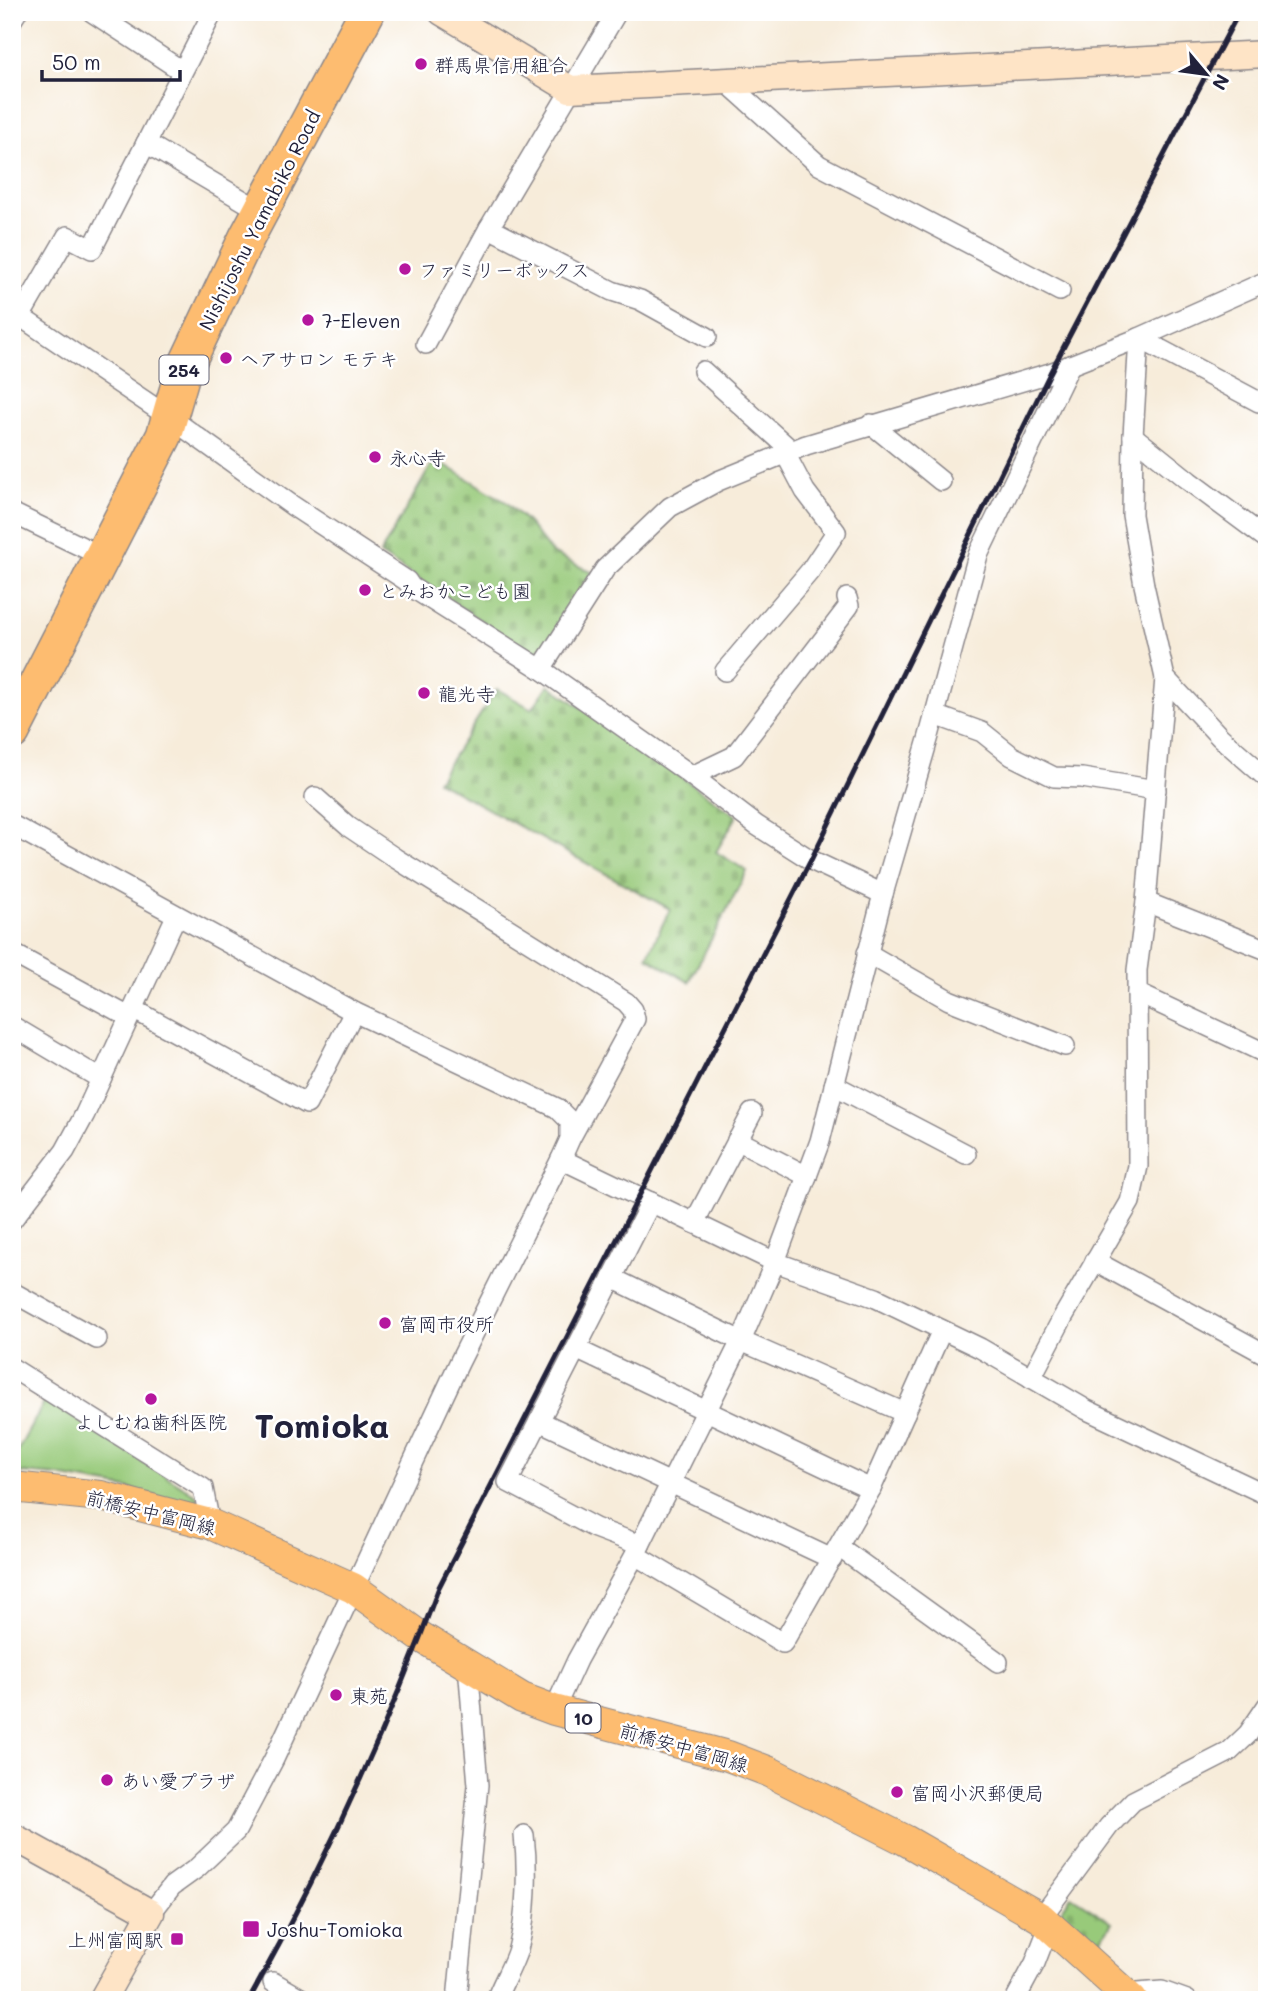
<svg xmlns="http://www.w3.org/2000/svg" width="1279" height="2012" font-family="Mali,'Klee One',sans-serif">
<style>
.cemetery{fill:url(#cemetery-stones);stroke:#5d765a;stroke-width:2}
.park{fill:#98ca7a;stroke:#5d765a;stroke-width:2}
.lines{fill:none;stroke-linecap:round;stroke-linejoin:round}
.street-casing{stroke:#8c878a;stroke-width:22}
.secondary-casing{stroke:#8c878a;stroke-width:29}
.primary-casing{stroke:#8c878a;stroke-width:32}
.highway-casing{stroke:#8c878a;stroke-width:38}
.street{stroke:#fff;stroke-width:19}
.secondary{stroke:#fee4c6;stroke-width:26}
.primary{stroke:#fdbc70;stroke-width:30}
.highway{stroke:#fdbc70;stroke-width:35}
.rail{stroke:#22223b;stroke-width:5}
.poi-dot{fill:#b5179e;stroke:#fff;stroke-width:2.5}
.labels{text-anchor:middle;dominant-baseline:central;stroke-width:5;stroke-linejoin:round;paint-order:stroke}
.shield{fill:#fff;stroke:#646476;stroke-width:2}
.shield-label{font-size:18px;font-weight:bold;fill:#22223b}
.poi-label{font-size:19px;fill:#22223b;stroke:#fff;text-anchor:start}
.street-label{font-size:19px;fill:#22223b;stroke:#fff}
.town-label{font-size:33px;font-weight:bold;fill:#22223b;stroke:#fff}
</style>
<defs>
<pattern id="cemetery-stones" width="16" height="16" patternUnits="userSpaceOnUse" patternTransform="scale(1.75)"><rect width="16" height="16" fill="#98ca7a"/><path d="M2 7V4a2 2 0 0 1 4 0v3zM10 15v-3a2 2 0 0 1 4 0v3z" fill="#83ad6a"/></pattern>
</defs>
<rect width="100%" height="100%" fill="#fff"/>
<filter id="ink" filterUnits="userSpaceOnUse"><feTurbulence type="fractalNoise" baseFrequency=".0143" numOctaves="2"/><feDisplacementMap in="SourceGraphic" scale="14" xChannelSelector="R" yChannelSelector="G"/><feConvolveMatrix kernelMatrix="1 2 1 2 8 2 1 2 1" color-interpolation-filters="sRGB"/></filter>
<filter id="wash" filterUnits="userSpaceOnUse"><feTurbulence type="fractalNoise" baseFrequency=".00686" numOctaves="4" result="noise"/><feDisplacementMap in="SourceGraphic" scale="28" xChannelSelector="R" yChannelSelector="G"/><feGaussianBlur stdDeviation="1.57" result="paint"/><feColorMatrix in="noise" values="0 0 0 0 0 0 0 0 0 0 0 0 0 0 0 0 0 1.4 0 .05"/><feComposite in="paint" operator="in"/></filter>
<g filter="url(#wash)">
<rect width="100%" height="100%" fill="#f7ecda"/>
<g class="cemetery">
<path d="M 435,459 L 506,502 L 528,523 L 552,553 L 593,573 L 539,659 L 380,554 Z"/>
<path d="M 549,685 L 737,816 L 716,852 L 747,871 L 689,982 L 647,957 L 670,909 L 437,781 L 497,689 L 532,709 Z"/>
<path d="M 1071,1896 L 1112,1922 L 1093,1953 L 1056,1918 Z"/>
</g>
<path class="park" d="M 46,1399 L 199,1497 L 196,1505 L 189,1507 L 126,1488 L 58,1476 L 12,1472 L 12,1461 Z"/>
</g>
<g filter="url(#ink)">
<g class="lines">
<g class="street-casing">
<g id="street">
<path d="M 92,12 L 182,71"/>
<path d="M 12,20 L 17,12"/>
<path d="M 724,80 L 819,165 L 1060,291"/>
<path d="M 146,143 L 261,211"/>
<path d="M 489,228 L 612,291 L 640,300 L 707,337"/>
<path d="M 12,311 L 179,424 L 293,506 L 407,581 L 411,587 L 541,669 L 684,770 L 756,825 L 811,860 L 883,894"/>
<path d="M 20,317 L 67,236 L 92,249 L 213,12"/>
<path d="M 426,344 L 489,228 L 617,12"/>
<path d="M 703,371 L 792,451"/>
<path d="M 871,424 L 941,481"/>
<path d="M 1133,436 L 1189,481 L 1267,539"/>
<path d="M 12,513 L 103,557"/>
<path d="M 541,669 L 605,569 L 670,507 L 718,481 L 806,445 L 1050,373 L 1139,338 L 1267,281"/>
<path d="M 725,671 L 810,571 L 836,532 L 805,491 L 785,453"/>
<path d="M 1165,678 L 1220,737 L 1267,778"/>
<path d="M 935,715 L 982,732 L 1012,756 L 1054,777 L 1082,778 L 1156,790"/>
<path d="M 692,776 L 734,756 L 849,606 L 847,598"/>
<path d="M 315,797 L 349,827 L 395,858 L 626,1002 L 633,1010 L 635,1019 L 571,1137"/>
<path d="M 12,825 L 354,1012 L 557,1108 L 570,1121 L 570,1139 L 561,1159 L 459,1363 L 274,1759 L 236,1831 L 197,1868 L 172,1886 L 151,1913"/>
<path d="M 1146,902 L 1267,950"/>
<path d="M 12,953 L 129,1017"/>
<path d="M 867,953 L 949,1000 L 1065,1046"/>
<path d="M 1137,993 L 1267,1054"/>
<path d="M 133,1009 L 307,1104 L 354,1012"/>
<path d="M 12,1026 L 101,1079"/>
<path d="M 834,1085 L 966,1154"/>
<path d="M 737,1140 L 807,1176"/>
<path d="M 561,1159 L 775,1262 L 876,1298 L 980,1348 L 1087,1410 L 1267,1495"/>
<path d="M 12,1220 L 65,1151 L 85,1114 L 176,916"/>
<path d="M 694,1223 L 752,1113"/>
<path d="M 1095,1261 L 1267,1355"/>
<path d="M 612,1278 L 741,1341 L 905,1413"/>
<path d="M 12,1292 L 97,1339"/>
<path d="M 576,1349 L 871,1489"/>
<path d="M 12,1368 L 203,1488 L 210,1524"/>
<path d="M 1031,1378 L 1063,1317 L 1130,1202 L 1138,1166 L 1137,970 L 1146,902 L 1165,678 L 1144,585 L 1132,515 L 1133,436 L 1139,338 L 1259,402"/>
<path d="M 539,1421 L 832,1559"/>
<path d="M 640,1545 L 595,1528 L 508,1482 L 651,1202"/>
<path d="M 839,1547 L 998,1662"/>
<path d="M 635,1555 L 783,1643 L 871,1489 L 942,1330"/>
<path d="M 554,1710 L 577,1660 L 635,1555 L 741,1341 L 775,1262 L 820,1141 L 883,894 L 929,736 L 978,555 L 1070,365"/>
<path d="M 1041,1918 L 1109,1826 L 1133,1801 L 1229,1752 L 1248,1734 L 1267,1706"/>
<path d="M 273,1982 L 304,2000"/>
<path d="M 1125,1994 L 1162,1991 L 1187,2000"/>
<path d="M 457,2000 L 478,1785 L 468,1665"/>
<path d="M 496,2000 C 502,1983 513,1966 518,1949 C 527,1916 528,1868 524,1835"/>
<path d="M 1015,2000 L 1035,1963 L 1050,1924"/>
</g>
</g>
<g class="secondary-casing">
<g id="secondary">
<path d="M 442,12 L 570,89 L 1267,54"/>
<path d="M 12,1836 L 151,1913 L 102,2000"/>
</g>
</g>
<g class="primary-casing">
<path id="primary" d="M 12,1487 L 101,1496 L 210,1524 L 353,1588 L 421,1637 L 522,1698 L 554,1710 L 728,1756 L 770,1772 L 905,1840 L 1041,1918 L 1132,2000"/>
</g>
<g class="highway-casing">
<path id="highway" d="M 12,732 L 164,436 L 182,374 L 247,237 L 367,12"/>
</g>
<use href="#street" class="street"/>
<use href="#secondary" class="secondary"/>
<use href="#primary" class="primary"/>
<use href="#highway" class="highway"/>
<path class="rail" d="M 249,2000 C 323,1867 387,1729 439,1587 L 811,860 L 1050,373 L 1239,12"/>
</g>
</g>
<g class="poi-dot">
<circle cx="421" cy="64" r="7"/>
<circle cx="405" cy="269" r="7"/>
<circle cx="308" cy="320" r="7"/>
<circle cx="226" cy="358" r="7"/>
<circle cx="375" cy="457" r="7"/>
<circle cx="365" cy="590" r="7"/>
<circle cx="424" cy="693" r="7"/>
<circle cx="385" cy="1323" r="7"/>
<circle cx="151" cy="1399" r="7"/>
<circle cx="336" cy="1695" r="7"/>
<circle cx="107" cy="1780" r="7"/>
<circle cx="897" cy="1792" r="7"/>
<rect x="242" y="1920" width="18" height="18" rx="3.5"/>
<rect x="170" y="1932" width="14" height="14" rx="3.5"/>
</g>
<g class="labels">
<g class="shield">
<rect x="159.5" y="355.5" width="49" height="29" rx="5"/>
<rect x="565.5" y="1703.5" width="35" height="29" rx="5"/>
</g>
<g class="shield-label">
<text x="184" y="370">254</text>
<text x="583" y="1718">10</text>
</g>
<g class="poi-label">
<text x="435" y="64">群馬県信用組合</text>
<text x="419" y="269">ファミリーボックス</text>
<text x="322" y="320">7-Eleven</text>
<text x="240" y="358">ヘアサロン モテキ</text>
<text x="389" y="457">永心寺</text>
<text x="379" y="590">とみおかこども園</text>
<text x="438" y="693">龍光寺</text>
<text x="399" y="1323">富岡市役所</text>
<text x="151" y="1421" text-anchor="middle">よしむね歯科医院</text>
<text x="350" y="1695">東苑</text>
<text x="121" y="1780">あい愛プラザ</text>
<text x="911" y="1792">富岡小沢郵便局</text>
<text x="267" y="1929">Joshu-Tomioka</text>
<text x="163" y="1939" text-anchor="end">上州富岡駅</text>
</g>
<g class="street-label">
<text transform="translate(259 220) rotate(-63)">Nishijoshu Yamabiko Road</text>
<text transform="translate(151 1512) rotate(14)">前橋安中富岡線</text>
<text transform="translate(684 1747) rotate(16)">前橋安中富岡線</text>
</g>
<g class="town-label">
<text x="322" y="1424">Tomioka</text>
</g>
</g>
<rect width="1279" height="2012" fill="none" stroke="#fff" stroke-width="42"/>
<g transform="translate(1206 74) rotate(119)" stroke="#ffffff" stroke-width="5" paint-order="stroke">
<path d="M0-5L12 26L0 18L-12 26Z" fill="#22223b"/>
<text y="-10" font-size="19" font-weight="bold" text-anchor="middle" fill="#22223b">N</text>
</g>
<path d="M42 70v10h138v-10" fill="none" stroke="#22223b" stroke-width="3.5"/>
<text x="52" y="70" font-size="21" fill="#22223b" stroke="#ffffff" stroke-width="5" paint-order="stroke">50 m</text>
</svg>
